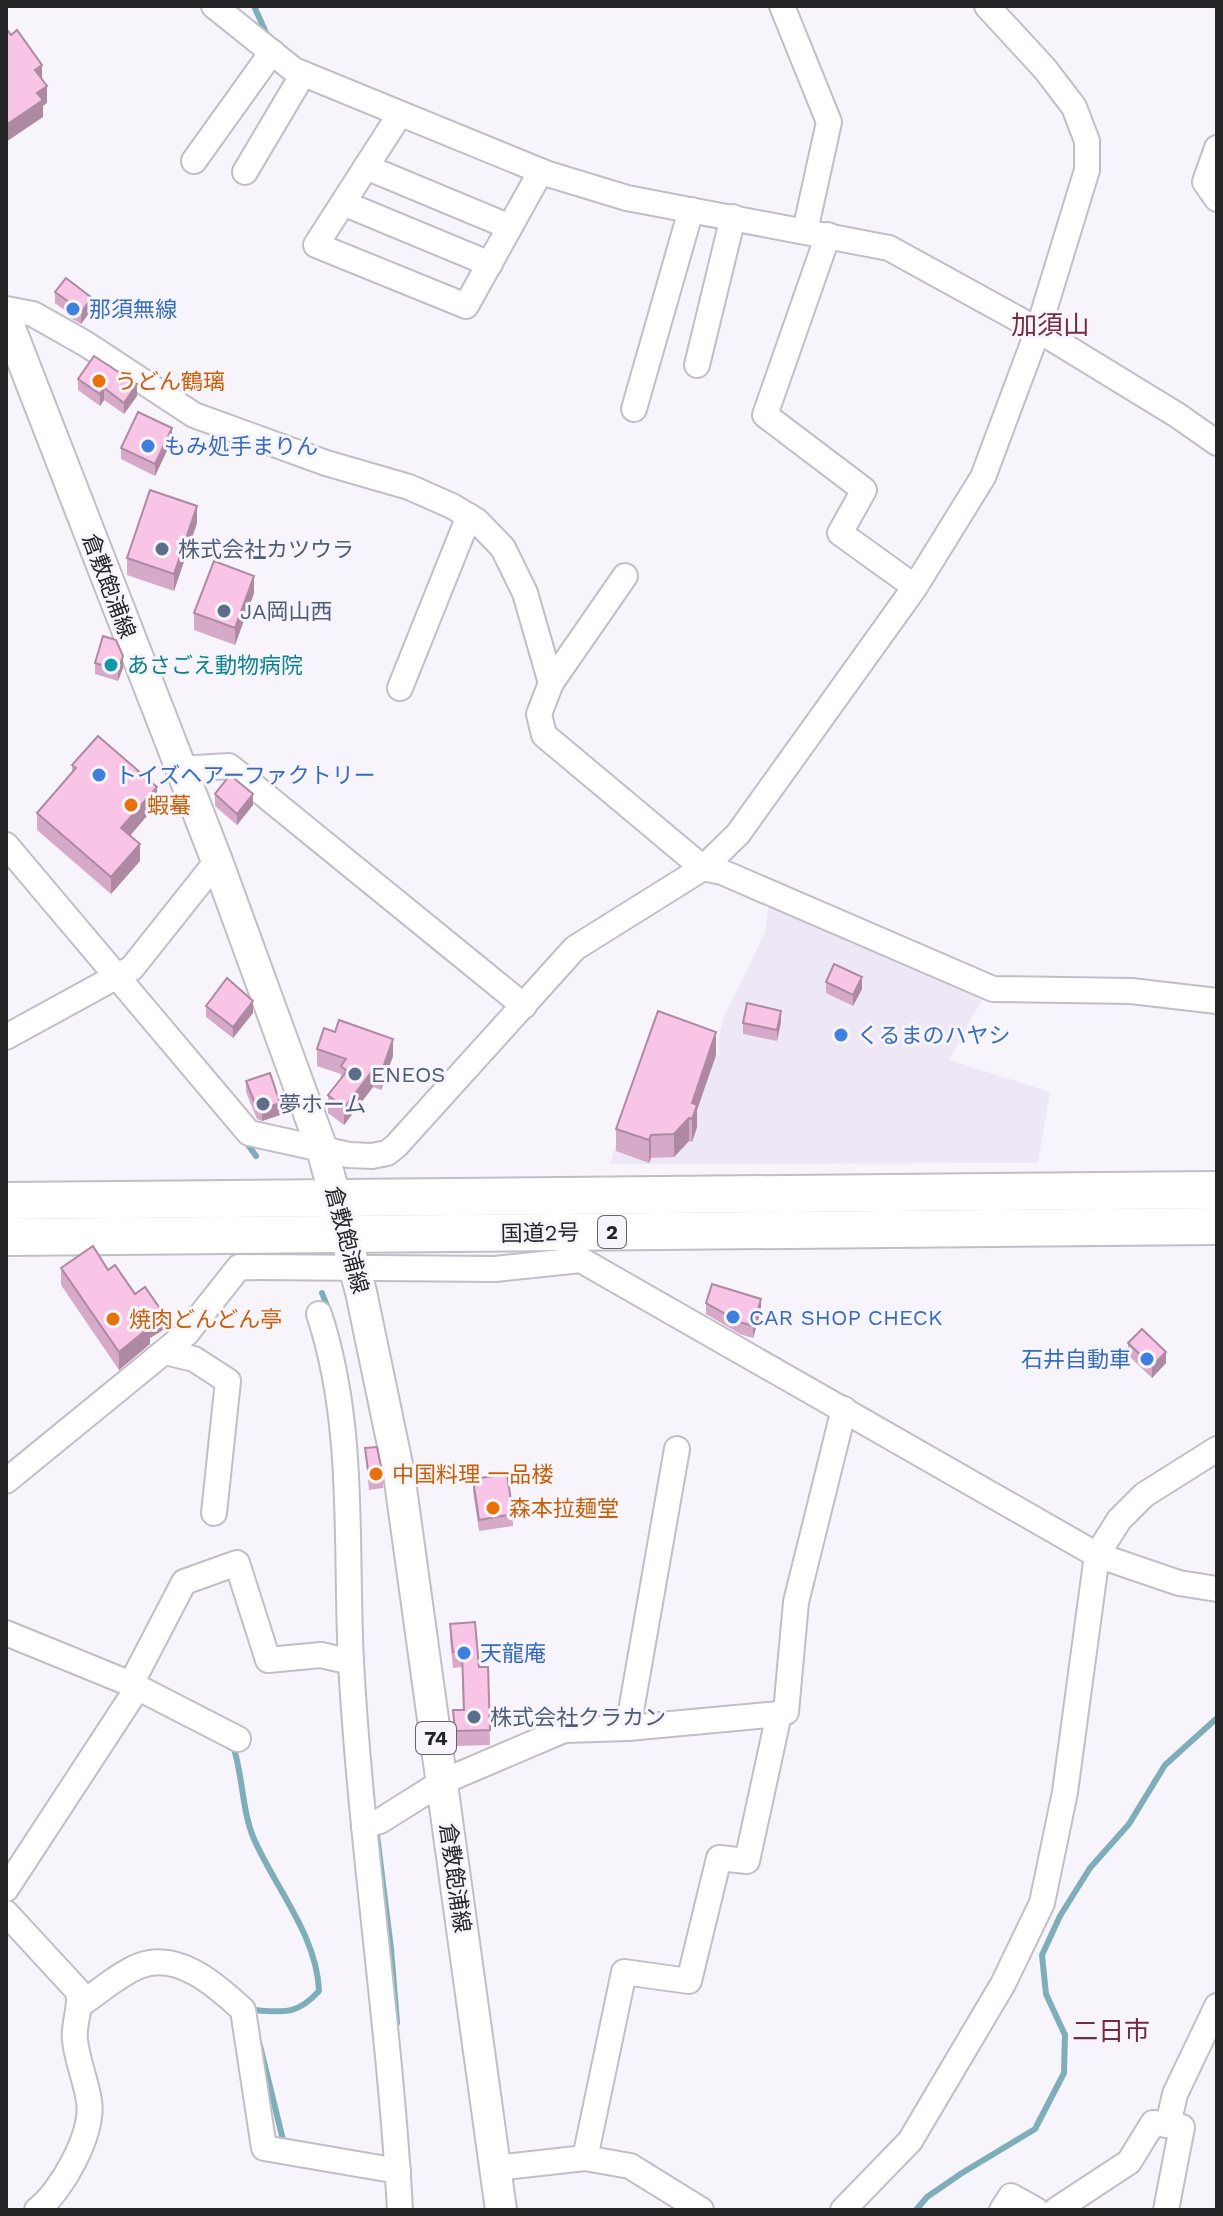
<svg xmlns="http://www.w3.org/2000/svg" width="1223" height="2216" font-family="'Work Sans','Noto Sans JP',sans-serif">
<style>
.built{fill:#ede7f6}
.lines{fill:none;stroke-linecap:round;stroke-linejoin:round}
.stream{stroke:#7eaeba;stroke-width:6}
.minor-casing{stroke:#c1bec5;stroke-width:28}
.major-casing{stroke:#c1bec5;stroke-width:34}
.highway-casing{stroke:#c1bec5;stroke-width:40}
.minor{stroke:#fff;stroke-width:24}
.major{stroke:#fff;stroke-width:30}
.highway{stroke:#fff;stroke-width:36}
.wall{fill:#d5a9c7}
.shaded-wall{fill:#ae8aa2}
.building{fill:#f8c5e7;stroke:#ae8aa2;stroke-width:2}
.shop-dot{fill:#3f7fe0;stroke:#f8f4fc;stroke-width:3}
.food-dot{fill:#e8710a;stroke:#f8f4fc;stroke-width:3}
.service-dot{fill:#5c6f8a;stroke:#f8f4fc;stroke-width:3}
.culture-dot{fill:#0f9aa8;stroke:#f8f4fc;stroke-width:3}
.labels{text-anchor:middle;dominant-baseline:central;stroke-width:6;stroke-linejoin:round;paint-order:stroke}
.shield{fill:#f8f4fc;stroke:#646266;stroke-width:2}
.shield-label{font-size:20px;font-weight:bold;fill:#242326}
.shop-label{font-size:22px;fill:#366cbe;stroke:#f8f4fc;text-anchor:start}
.food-label{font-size:22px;fill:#c56008;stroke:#f8f4fc;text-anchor:start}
.service-label{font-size:22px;fill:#4e5e75;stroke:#f8f4fc;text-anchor:start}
.street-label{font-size:22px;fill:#242326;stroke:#f8f4fc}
.culture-label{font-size:22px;fill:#0d838f;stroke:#f8f4fc;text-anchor:start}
.quarter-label{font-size:26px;fill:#722c3d;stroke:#f8f4fc}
</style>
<rect width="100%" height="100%" fill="#f8f4fc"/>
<path class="built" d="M 769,904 L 984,996 L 949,1060 L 1050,1092 L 1038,1163 L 610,1164 L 650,1028 L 720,1056 L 717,1042 L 724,1017 L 765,932 Z"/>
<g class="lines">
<g class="stream">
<path d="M 254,6 L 267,35"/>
<path d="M 244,1139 L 256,1156"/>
<path d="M 322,1293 L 329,1311"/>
<path d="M 229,1747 L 234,1749 C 243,1778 242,1811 254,1839 C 276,1889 317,1936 319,1991 C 296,2016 284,2012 252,2010 L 253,2015"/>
<path d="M 376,1827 L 391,1949 L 397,2023"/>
<path d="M 260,2046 L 284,2144"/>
<path d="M 916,2210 L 927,2197 L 962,2173 L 1035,2129 L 1064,2073 L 1065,2035 L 1046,1994 L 1042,1955 L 1060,1916 L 1090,1868 L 1129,1824 L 1165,1765 L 1217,1718"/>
</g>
<g class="minor-casing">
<g id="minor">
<path d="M 214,6 L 294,70 L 548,174 L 627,198 L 889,248 L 1038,330 L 1177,415 L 1217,443"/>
<path d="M 782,6 L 829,122 L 805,231"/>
<path d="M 400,114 L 316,245 L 466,306 L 541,171"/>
<path d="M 1217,148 L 1205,182 L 1217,199"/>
<path d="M 194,161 L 272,52"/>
<path d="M 366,167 L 510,227"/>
<path d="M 245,172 L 303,74"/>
<path d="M 343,203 L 490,264"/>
<path d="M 828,235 L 765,415 L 864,490 L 840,533 L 915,587"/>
<path d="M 6,309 L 33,314 L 86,344 L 194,415 L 326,463 L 409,487 L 452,506 L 477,521 L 503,548 L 525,593 L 551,683 L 539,714 L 544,735 L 703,868 L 722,872 L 993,989 L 1131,991 L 1217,1001"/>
<path d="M 697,365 L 733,217"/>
<path d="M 634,409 L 691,210"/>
<path d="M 551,683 L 625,576"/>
<path d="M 400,688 L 469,516"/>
<path d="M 180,769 L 229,766 L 524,1006"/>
<path d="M 6,845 L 249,1133 L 349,1155 L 372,1156 L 387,1153 L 396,1146 L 575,948 L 703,868 L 738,834 L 915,587 L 983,477 L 1038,330 L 1087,170 L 1087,141 L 1074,107 L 1045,69 L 987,6"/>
<path d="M 6,1037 L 132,968 L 217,861"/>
<path d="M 319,1314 C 356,1426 345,1546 351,1662 C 361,1845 390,2027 400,2210"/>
<path d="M 165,1352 L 194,1359 L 228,1381 L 214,1513"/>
<path d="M 6,1481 L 186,1334 L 239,1267 L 495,1269 L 581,1260 L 1097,1555 L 1179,1583 L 1217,1589"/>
<path d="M 6,1633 L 131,1684 L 238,1739"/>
<path d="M 131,1684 L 184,1582 L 237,1563 L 268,1660 L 321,1655 L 351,1662"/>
<path d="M 628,1728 L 677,1449"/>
<path d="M 364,1826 L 380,1821 L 442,1782 L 564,1730 L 628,1728 L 779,1714"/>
<path d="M 6,1889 L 138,1687"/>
<path d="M 6,1913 L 78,1991 C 82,2008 73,2023 75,2040 C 77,2061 86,2080 89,2101 C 94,2133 62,2191 37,2210"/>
<path d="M 81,2004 C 99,1992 119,1974 139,1966 C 178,1951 216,1985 243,2010 L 264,2148 L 398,2171"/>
<path d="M 585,2158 L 624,1972 L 689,1981 L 719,1858 L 747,1861 L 779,1714 L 786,1712 L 796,1602 L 844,1409"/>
<path d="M 495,2168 L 585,2158 L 630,2166 L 701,2210"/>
<path d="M 843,2210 L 910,2141 L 1003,1984 L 1042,1903 L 1065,1792 L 1097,1555 L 1119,1520 L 1144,1495 L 1217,1449"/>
<path d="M 1002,2210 L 1011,2196 L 1036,2210"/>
<path d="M 1056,2210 L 1129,2162 L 1153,2123 L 1168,2125"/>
<path d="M 1166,2210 L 1182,2127 L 1168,2125 L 1175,2094 L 1217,2006"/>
</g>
</g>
<g class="major-casing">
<path id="major" d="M 6,318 L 217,861 L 322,1149 L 361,1292 L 399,1474 L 501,2210"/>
</g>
<g class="highway-casing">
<g id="highway">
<path d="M 6,1201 L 1217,1190"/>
<path d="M 6,1237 L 1217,1226"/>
</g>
</g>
<use href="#minor" class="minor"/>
<use href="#major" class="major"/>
<use href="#highway" class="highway"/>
</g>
<g class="wall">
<path d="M 55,292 L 92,309 L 81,324 L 67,316 L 67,312 L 55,303 Z"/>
<path d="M 78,379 L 137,396 L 124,414 L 104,400 L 100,406 L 78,390 Z"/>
<path d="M 172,440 L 155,476 L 121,459 L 121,448 Z"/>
<path d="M 197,523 L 174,591 L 127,575 L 127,558 Z"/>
<path d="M 254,593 L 235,645 L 194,630 L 194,613 Z"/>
<path d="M 95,663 L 123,668 L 118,681 L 95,674 Z"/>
<path d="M 72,765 L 157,804 L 130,836 L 140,861 L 111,894 L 37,830 L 37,813 L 72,772 Z"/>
<path d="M 215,794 L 253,805 L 237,825 L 215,806 Z"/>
<path d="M 826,982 L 862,989 L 853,1006 L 826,993 Z"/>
<path d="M 206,1006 L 253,1013 L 233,1038 L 206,1017 Z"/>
<path d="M 781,1022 L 777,1041 L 743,1034 L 743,1023 Z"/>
<path d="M 317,1049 L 393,1056 L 381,1090 L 373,1087 L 344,1125 L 328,1113 L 328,1095 L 341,1079 L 341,1074 L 317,1066 Z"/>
<path d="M 716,1055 L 697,1110 L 697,1127 L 692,1142 L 689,1141 L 674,1157 L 651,1158 L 649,1163 L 616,1151 L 616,1129 Z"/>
<path d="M 246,1081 L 280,1115 L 262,1121 L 257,1119 L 246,1092 Z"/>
<path d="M 61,1268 L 108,1270 L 135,1294 L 163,1330 L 150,1338 L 150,1344 L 119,1370 L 61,1285 Z"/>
<path d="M 706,1303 L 761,1311 L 753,1338 L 740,1334 L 706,1314 Z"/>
<path d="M 1128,1343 L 1166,1363 L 1152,1378 L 1128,1355 Z"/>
<path d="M 365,1448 L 383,1477 L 383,1488 L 369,1490 Z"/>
<path d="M 473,1479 L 513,1514 L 513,1526 L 479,1531 L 473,1491 Z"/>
<path d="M 450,1624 L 479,1667 L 488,1667 L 490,1745 L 455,1746 L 453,1710 L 463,1710 L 462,1667 L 453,1668 L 450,1639 Z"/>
</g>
<g class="shaded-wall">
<path d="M 42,65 L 42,82 L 35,70 Z"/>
<path d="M 47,86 L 47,103 L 43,106 L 43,117 L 6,142 L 6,125 L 37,93 Z"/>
<path d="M 92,298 L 92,309 L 81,324 L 81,312 Z"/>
<path d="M 137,384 L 137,396 L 124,414 L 124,403 Z"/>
<path d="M 104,388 L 104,400 L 100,406 L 100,394 Z"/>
<path d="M 172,428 L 172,440 L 155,476 L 155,464 Z"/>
<path d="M 197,506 L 197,523 L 174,591 L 174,574 Z"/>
<path d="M 254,576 L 254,593 L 235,645 L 235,628 Z"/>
<path d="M 123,656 L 123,668 L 118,681 L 118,670 Z"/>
<path d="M 157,787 L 157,804 L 121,846 L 121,828 Z"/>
<path d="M 253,794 L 253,805 L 237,825 L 237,814 Z"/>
<path d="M 140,844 L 140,861 L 111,894 L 111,877 Z"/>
<path d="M 862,977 L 862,989 L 853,1006 L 853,995 Z"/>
<path d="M 253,1001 L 253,1013 L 233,1038 L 233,1027 Z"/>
<path d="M 781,1011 L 781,1022 L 777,1041 L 777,1030 Z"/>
<path d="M 716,1032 L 716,1055 L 697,1110 L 697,1127 L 692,1142 L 692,1103 Z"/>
<path d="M 393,1039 L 393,1056 L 381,1090 L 381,1073 Z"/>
<path d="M 373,1070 L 373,1087 L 344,1125 L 344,1108 Z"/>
<path d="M 280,1103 L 280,1115 L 262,1121 L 262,1109 Z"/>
<path d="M 689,1118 L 689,1141 L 674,1157 L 674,1134 Z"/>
<path d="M 651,1135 L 651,1158 L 649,1163 L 649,1140 Z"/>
<path d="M 761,1299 L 761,1311 L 753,1338 L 753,1326 Z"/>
<path d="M 163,1313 L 163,1330 L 150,1338 L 150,1344 L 119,1370 L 119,1352 L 147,1323 Z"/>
<path d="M 1166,1352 L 1166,1363 L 1152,1378 L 1152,1366 Z"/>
</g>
<g class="building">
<path d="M 6,28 L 11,35 L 17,30 L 42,65 L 35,70 L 47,86 L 37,93 L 43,100 L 6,125 Z"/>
<path d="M 66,278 L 92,298 L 81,312 L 67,305 L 69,302 L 55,292 Z"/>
<path d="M 94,356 L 137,384 L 124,403 L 104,388 L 100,394 L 78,379 Z"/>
<path d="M 138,412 L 172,428 L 155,464 L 121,448 Z"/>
<path d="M 150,490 L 197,506 L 174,574 L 127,558 Z"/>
<path d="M 214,561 L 254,576 L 235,628 L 194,613 Z"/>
<path d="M 103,636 L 116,640 L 123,656 L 118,670 L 95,663 Z"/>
<path d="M 98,736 L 157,787 L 121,828 L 140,844 L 111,877 L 37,813 L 76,768 L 72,765 Z"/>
<path d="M 230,775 L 253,794 L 237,814 L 215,794 Z"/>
<path d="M 834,964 L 862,977 L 853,995 L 826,982 Z"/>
<path d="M 227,978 L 253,1001 L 233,1027 L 206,1006 Z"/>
<path d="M 747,1003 L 781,1011 L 777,1030 L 743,1023 Z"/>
<path d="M 658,1011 L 716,1032 L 692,1103 L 697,1105 L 692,1119 L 689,1118 L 674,1134 L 651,1135 L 649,1140 L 616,1129 Z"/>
<path d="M 339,1020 L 393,1039 L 381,1073 L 373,1070 L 344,1108 L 328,1095 L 347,1071 L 341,1066 L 346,1059 L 317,1049 L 324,1028 L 335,1032 Z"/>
<path d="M 270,1073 L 280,1103 L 262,1109 L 257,1108 L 246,1081 Z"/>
<path d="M 93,1246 L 108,1270 L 115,1265 L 135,1294 L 145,1287 L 163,1313 L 147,1323 L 150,1327 L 119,1352 L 61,1268 Z"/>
<path d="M 712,1284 L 761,1299 L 753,1326 L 740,1322 L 706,1303 Z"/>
<path d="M 1142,1329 L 1166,1352 L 1152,1366 L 1128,1343 Z"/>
<path d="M 377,1447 L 383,1477 L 369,1478 L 365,1448 Z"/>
<path d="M 507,1474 L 513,1514 L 479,1520 L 473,1479 Z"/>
<path d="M 475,1622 L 479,1667 L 488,1667 L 490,1730 L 455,1731 L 453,1710 L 464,1710 L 462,1652 L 453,1652 L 450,1624 Z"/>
</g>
<g class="shop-dot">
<circle cx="73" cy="309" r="8"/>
<circle cx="148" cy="446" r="8"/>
<circle cx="99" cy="775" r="8"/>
<circle cx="841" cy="1035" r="8"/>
<circle cx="733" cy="1317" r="8"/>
<circle cx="1147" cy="1359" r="8"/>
<circle cx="464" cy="1653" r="8"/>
</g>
<g class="food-dot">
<circle cx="99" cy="381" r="8"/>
<circle cx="131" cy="805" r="8"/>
<circle cx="113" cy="1319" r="8"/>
<circle cx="376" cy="1474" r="8"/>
<circle cx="493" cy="1508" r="8"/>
</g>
<g class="service-dot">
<circle cx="162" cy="549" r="8"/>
<circle cx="224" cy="611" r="8"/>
<circle cx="355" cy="1074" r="8"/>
<circle cx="263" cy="1104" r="8"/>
<circle cx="474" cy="1717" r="8"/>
</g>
<circle class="culture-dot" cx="111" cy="665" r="8"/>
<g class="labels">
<g class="shield">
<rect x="598" y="1216" width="28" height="32" rx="6"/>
<rect x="416" y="1722" width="40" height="32" rx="6"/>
</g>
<g class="shield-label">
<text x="612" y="1232">2</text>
<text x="436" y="1738">74</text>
</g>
<g class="shop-label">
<text x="89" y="309">那須無線</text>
<text x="164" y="446">もみ処手まりん</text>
<text x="115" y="775">トイズヘアーファクトリー</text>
<text x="857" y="1035">くるまのハヤシ</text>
<text x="749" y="1317">CAR SHOP CHECK</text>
<text x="1131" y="1359" text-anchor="end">石井自動車</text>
<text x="480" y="1653">天龍庵</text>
</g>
<g class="food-label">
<text x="115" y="381">うどん鶴璃</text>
<text x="147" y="805">蝦蟇</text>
<text x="129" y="1319">焼肉どんどん亭</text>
<text x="392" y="1474">中国料理 一品楼</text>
<text x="509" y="1508">森本拉麺堂</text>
</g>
<g class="service-label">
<text x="178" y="549">株式会社カツウラ</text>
<text x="240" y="611">JA岡山西</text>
<text x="371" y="1074">ENEOS</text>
<text x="279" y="1104">夢ホーム</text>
<text x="490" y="1717">株式会社クラカン</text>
</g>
<g class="street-label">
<text transform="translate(109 586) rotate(69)">倉敷飽浦線</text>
<text transform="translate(540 1233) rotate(-1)">国道2号</text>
<text transform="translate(347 1240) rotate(75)">倉敷飽浦線</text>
<text transform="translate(455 1878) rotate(82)">倉敷飽浦線</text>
</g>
<g class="culture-label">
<text x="127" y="665">あさごえ動物病院</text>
</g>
<g class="quarter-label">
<text x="1050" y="325">加須山</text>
<text x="1111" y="2031">二日市</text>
</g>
</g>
<rect width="1223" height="2216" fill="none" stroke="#242326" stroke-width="16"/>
</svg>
